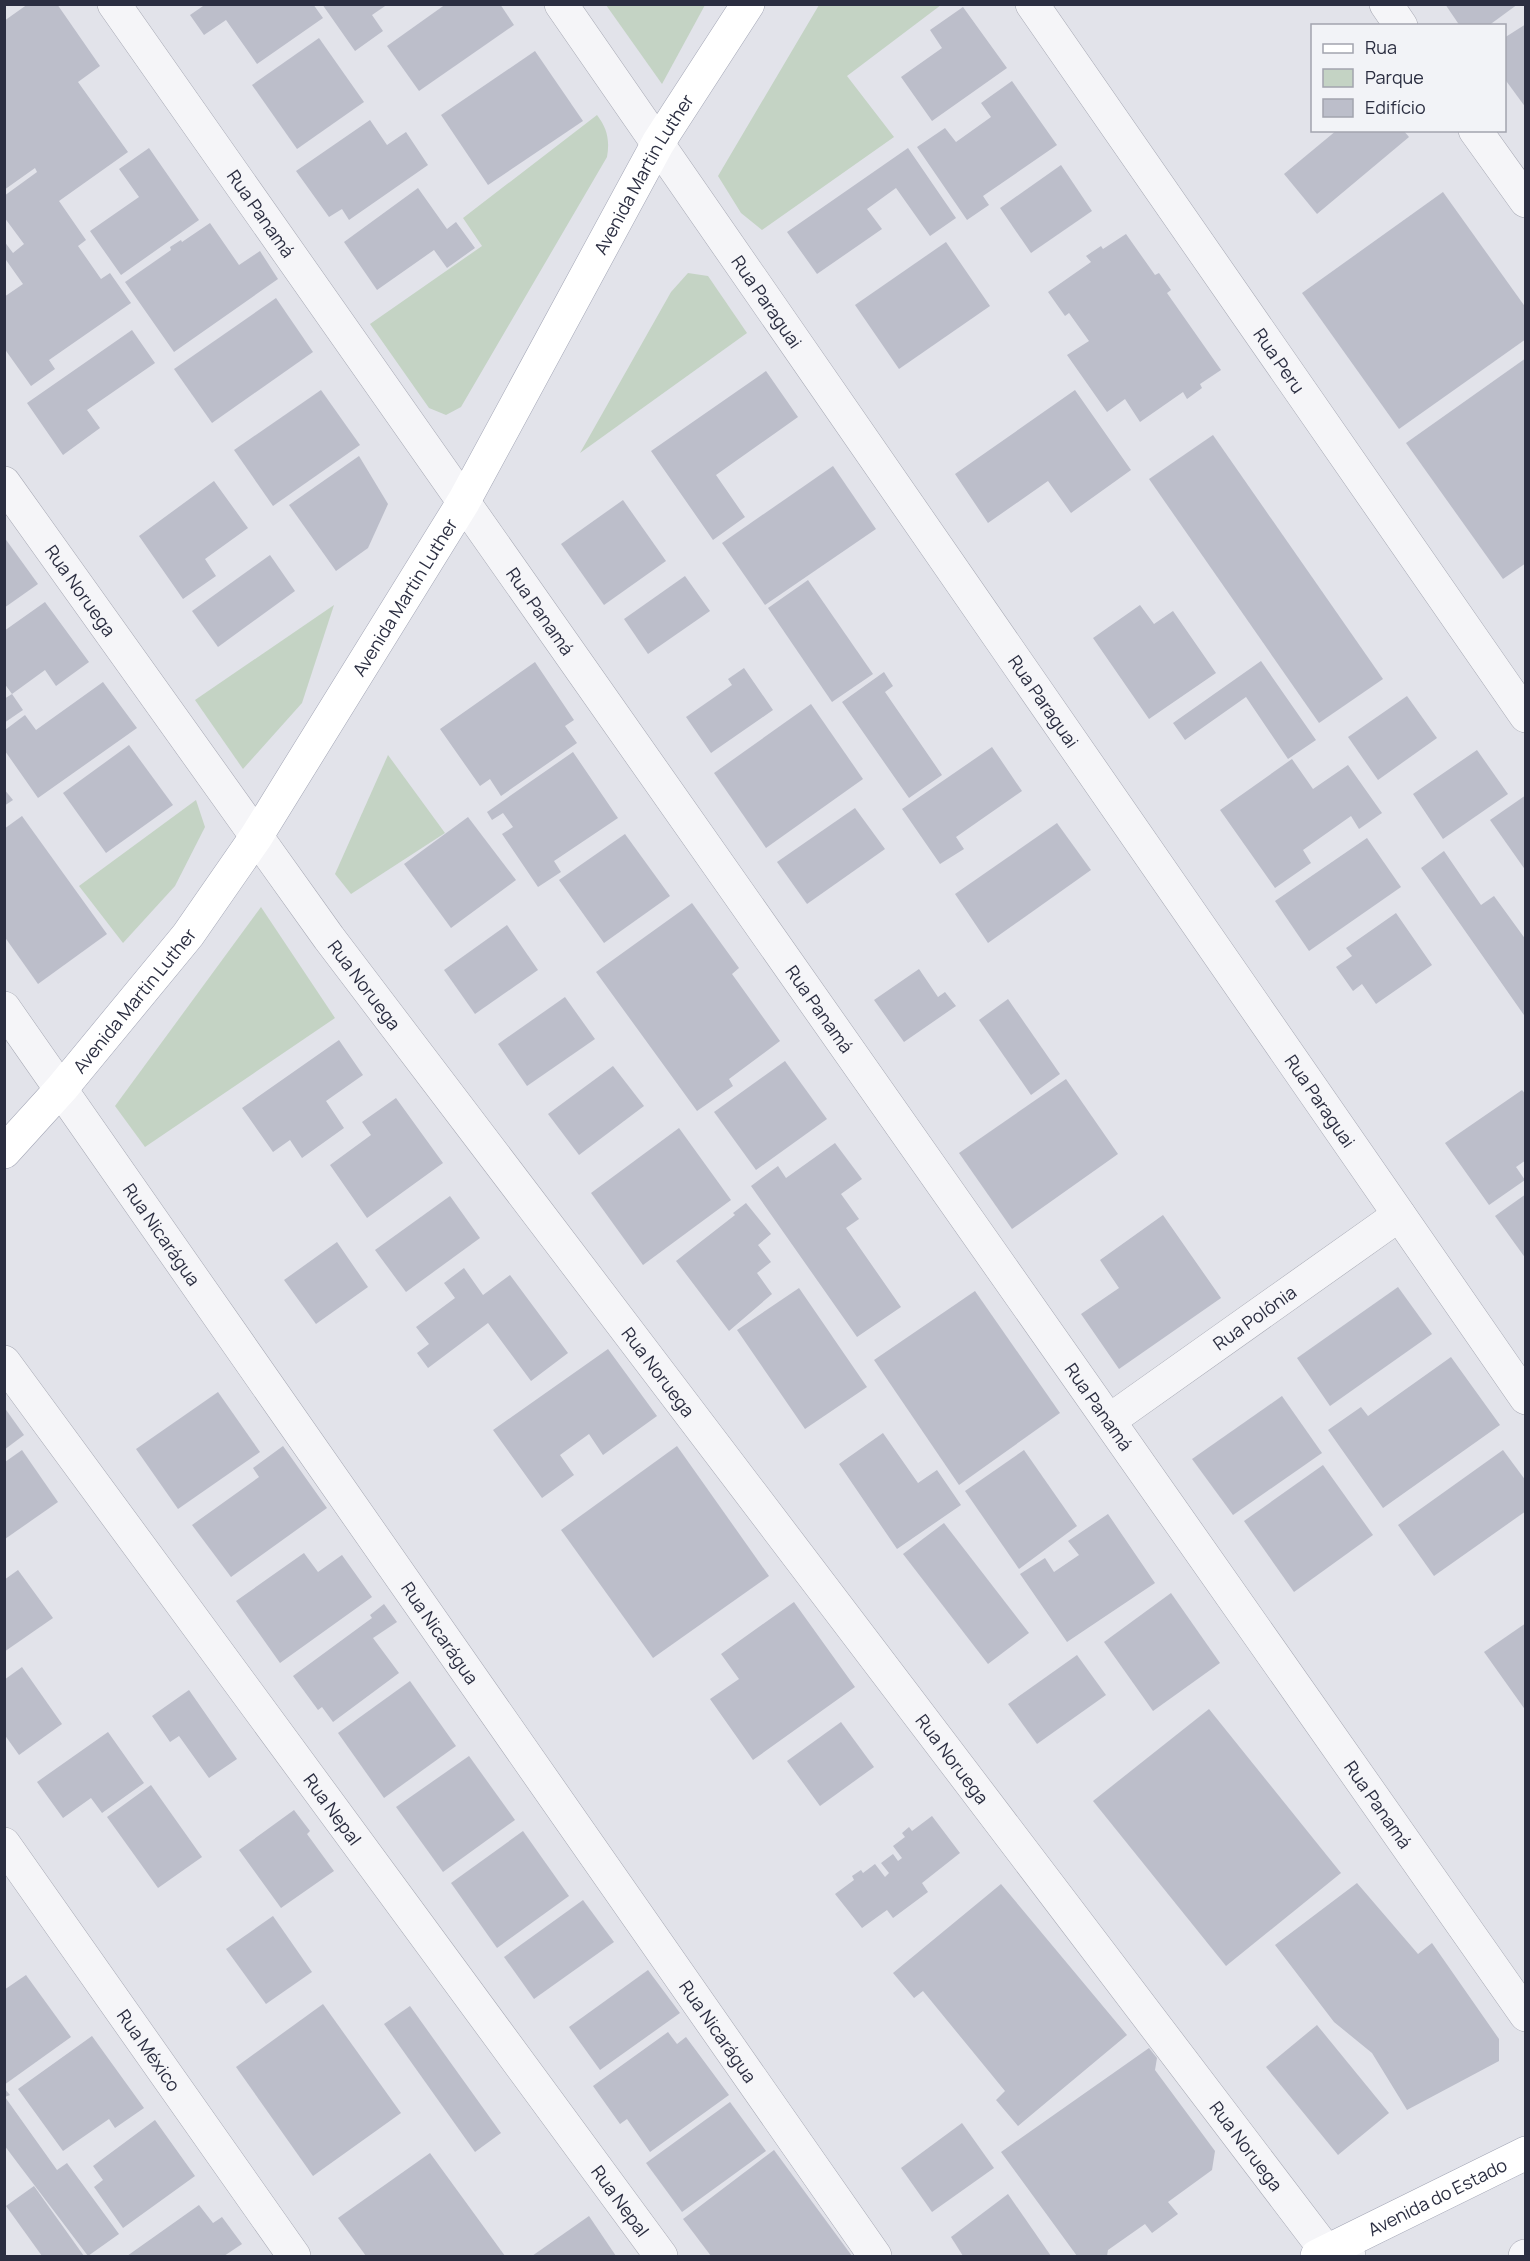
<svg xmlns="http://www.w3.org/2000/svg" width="1530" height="2261" font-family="Manrope,sans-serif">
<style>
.green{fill:#c4d3c4}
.building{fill:#bcbeca}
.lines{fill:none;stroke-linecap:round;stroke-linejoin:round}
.minor-casing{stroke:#a7a9b4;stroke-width:34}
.primary-casing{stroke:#a2a5b5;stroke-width:34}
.minor{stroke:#f5f5f8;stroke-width:33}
.primary{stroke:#fff;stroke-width:33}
.labels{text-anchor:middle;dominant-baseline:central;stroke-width:4.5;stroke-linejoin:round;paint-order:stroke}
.street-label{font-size:18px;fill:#2b2e41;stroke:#f2f3f7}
</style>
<rect width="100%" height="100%" fill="#e2e3ea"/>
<g class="green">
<path d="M 606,5 L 705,5 L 662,84 Z"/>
<path d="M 819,5 L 941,5 L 847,76 L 894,137 L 762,230 L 741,213 L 718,176 Z"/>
<path d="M 597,115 C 607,128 610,140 607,157 L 461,407 L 446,415 L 429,408 L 370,324 L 482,246 L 463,218 Z"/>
<path d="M 688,273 L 708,276 L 747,333 L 580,453 L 671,292 Z"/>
<path d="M 334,605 L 302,703 L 243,769 L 195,700 Z"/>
<path d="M 388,755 L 445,833 L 351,894 L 335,874 Z"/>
<path d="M 196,800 L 205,827 L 175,886 L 123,943 L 79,886 Z"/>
<path d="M 261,907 L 335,1018 L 145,1147 L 115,1106 Z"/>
</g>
<g class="building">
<path d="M 28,4 L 57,4 L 100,66 L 78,82 L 128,152 L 59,201 L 86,240 L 78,246 L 101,279 L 110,273 L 131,303 L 49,360 L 55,369 L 31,386 L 4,348 L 4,297 L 23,284 L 6,260 L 4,261 L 4,241 L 13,253 L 24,244 L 4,217 L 4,196 L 37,172 L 35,168 L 4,190 L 4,21 Z"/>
<path d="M 206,4 L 313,4 L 323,18 L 257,64 L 226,20 L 204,35 L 190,15 Z"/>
<path d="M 322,4 L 388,4 L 372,15 L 383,31 L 355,51 Z"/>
<path d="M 446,4 L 500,4 L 514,25 L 419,91 L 387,46 Z"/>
<path d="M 1445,4 L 1518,4 L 1488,26 L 1460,26 Z"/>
<path d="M 963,7 L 1007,68 L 932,121 L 901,77 L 942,48 L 930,30 Z"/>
<path d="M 1526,24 L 1526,108 L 1504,78 L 1504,38 Z"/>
<path d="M 319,38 L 364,102 L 297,149 L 252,85 Z"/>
<path d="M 535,51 L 583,121 L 488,185 L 441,115 Z"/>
<path d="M 1012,81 L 1057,145 L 983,196 L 989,205 L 967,220 L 917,147 L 945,128 L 956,142 L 991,117 L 981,103 Z"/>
<path d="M 370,120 L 387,145 L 406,132 L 428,165 L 349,220 L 342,209 L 329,217 L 296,171 Z"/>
<path d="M 1337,130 L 1403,130 L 1409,137 L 1317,214 L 1284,174 Z"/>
<path d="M 149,148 L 199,220 L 121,275 L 90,231 L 139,197 L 119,169 Z"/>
<path d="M 908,148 L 956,218 L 930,236 L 896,188 L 867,209 L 882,229 L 817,274 L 787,232 Z"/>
<path d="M 1061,165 L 1092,211 L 1031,253 L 1000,208 Z"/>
<path d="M 418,188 L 447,229 L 456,222 L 475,248 L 447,268 L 434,250 L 377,290 L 344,242 Z"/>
<path d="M 1443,192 L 1526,308 L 1526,339 L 1399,429 L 1302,293 Z"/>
<path d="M 210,223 L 239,265 L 260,251 L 278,279 L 174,352 L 125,282 L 171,250 L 170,247 L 181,240 L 182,242 Z"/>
<path d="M 1126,234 L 1155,275 L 1159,273 L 1171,290 L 1167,293 L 1221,370 L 1200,384 L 1202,388 L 1187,399 L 1183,392 L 1140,422 L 1125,399 L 1107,412 L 1067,355 L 1089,341 L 1069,313 L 1065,316 L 1048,292 L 1091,262 L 1086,256 L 1101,246 L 1103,249 Z"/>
<path d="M 946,242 L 990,306 L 899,369 L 855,305 Z"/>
<path d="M 276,298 L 313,352 L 212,423 L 174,369 Z"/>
<path d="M 132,330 L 155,363 L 87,410 L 100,428 L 63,455 L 27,403 Z"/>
<path d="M 1526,358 L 1526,563 L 1503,579 L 1406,443 Z"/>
<path d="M 766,371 L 798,417 L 716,475 L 745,517 L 713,540 L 651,451 Z"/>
<path d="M 321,390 L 360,445 L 273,506 L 234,450 Z"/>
<path d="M 1075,390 L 1131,470 L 1071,513 L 1048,481 L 988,523 L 955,474 Z"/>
<path d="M 1213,435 L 1383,679 L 1319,723 L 1149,479 Z"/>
<path d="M 359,456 L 388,504 L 368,548 L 336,571 L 289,505 Z"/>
<path d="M 833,466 L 876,529 L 765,605 L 722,543 Z"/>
<path d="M 214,481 L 248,528 L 205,559 L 216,576 L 183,599 L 139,536 Z"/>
<path d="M 623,500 L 666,561 L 604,605 L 561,544 Z"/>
<path d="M 4,537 L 38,584 L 4,608 Z"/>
<path d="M 270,555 L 295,591 L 218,647 L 192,611 Z"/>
<path d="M 685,576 L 710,611 L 648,654 L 624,619 Z"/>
<path d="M 808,580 L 873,674 L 832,702 L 768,608 Z"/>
<path d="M 45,602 L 89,662 L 56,686 L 45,670 L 12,694 L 4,683 L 4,631 Z"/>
<path d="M 1140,605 L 1154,624 L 1173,611 L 1216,673 L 1149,719 L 1093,638 Z"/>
<path d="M 1261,661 L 1316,740 L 1288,759 L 1246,697 L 1185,740 L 1173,723 Z"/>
<path d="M 535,662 L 574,720 L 565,726 L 577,743 L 501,796 L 490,779 L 480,786 L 440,729 Z"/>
<path d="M 744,668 L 773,710 L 711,753 L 686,717 L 732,685 L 728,679 Z"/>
<path d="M 884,672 L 893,686 L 885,692 L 942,775 L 909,798 L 842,702 Z"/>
<path d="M 103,682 L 137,728 L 38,798 L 5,751 L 5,730 L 25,715 L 36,730 Z"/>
<path d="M 12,694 L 23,710 L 4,723 L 4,699 Z"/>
<path d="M 1407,696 L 1437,738 L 1378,780 L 1348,737 Z"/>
<path d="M 811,704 L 863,779 L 766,848 L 714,773 Z"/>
<path d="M 129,745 L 173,805 L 106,853 L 63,793 Z"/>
<path d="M 992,747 L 1022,791 L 956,837 L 964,849 L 940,864 L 902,809 Z"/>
<path d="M 1477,750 L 1508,794 L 1443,839 L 1413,794 Z"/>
<path d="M 573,752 L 618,818 L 554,861 L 561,872 L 538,887 L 502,834 L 513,827 L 503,813 L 492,820 L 487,812 Z"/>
<path d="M 1292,759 L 1313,789 L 1348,765 L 1382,813 L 1359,829 L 1351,816 L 1303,850 L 1311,863 L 1275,888 L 1220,810 Z"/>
<path d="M 4,789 L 13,800 L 4,806 Z"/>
<path d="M 1526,795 L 1526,871 L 1490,820 Z"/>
<path d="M 855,808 L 885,849 L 807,904 L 777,862 Z"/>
<path d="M 22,816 L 107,934 L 38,984 L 4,936 L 4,829 Z"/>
<path d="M 468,817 L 516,880 L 451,928 L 404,864 Z"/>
<path d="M 1057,823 L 1091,870 L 988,943 L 955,894 Z"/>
<path d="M 625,834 L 670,896 L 604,943 L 559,880 Z"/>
<path d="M 1367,838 L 1401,887 L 1309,951 L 1275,901 Z"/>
<path d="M 1444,851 L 1481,905 L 1494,896 L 1526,940 L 1526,1018 L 1421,868 Z"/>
<path d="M 692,903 L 739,968 L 732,974 L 780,1041 L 729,1079 L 733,1086 L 697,1111 L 596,972 Z"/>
<path d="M 1396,913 L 1432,965 L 1376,1004 L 1362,984 L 1353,991 L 1336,967 L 1352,956 L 1346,948 Z"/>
<path d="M 507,925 L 538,970 L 475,1014 L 444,970 Z"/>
<path d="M 919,969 L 938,997 L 945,992 L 956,1006 L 904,1042 L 874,1000 Z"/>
<path d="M 565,997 L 595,1039 L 527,1086 L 498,1044 Z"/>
<path d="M 1008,999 L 1060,1074 L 1031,1095 L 979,1020 Z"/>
<path d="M 339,1040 L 363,1075 L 326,1101 L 344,1128 L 302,1158 L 290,1140 L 273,1152 L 242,1108 Z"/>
<path d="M 785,1061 L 827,1119 L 756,1170 L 714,1112 Z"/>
<path d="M 613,1066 L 644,1106 L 579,1155 L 548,1114 Z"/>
<path d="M 1066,1079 L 1118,1154 L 1012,1229 L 959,1153 Z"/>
<path d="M 1522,1090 L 1526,1095 L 1526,1160 L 1516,1167 L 1525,1180 L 1489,1205 L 1445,1143 Z"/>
<path d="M 396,1098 L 443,1163 L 367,1218 L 330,1165 L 371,1135 L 362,1122 Z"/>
<path d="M 679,1128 L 731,1200 L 643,1265 L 591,1193 Z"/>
<path d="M 835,1143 L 862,1179 L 841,1194 L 859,1219 L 846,1228 L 901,1307 L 857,1337 L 751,1186 L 778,1166 L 786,1178 Z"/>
<path d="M 1526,1194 L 1526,1259 L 1495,1216 Z"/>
<path d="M 450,1196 L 480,1238 L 406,1292 L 375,1250 Z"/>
<path d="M 746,1203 L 771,1234 L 758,1245 L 771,1262 L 757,1273 L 772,1294 L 729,1331 L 676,1261 L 735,1215 L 733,1213 Z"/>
<path d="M 1163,1215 L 1221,1298 L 1119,1369 L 1081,1314 L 1119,1288 L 1100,1260 Z"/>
<path d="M 337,1242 L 368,1287 L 316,1324 L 284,1280 Z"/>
<path d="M 464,1268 L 483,1295 L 510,1275 L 568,1353 L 531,1381 L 488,1323 L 428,1368 L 417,1353 L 429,1344 L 416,1327 L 455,1298 L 444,1283 Z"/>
<path d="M 1398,1287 L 1432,1334 L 1330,1406 L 1297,1358 Z"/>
<path d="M 799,1288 L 867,1387 L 805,1429 L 737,1330 Z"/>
<path d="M 975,1291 L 1060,1413 L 959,1485 L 874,1360 Z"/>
<path d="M 608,1349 L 657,1416 L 603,1455 L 589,1434 L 560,1455 L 574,1475 L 542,1498 L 493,1430 Z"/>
<path d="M 1451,1357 L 1500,1425 L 1383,1508 L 1328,1430 L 1361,1407 L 1368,1416 Z"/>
<path d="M 218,1392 L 260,1452 L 178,1509 L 136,1449 Z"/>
<path d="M 1282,1396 L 1322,1453 L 1233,1515 L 1192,1459 Z"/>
<path d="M 4,1407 L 24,1435 L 4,1450 Z"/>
<path d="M 883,1433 L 918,1483 L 937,1470 L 961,1505 L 897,1549 L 839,1464 Z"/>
<path d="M 283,1446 L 327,1508 L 231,1577 L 192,1525 L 259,1477 L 253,1468 Z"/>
<path d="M 677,1446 L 769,1576 L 653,1658 L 561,1530 Z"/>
<path d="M 22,1450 L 58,1502 L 5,1539 L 5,1462 Z"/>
<path d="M 1024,1450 L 1077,1526 L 1019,1569 L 965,1491 Z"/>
<path d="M 1503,1450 L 1526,1481 L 1526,1511 L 1434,1576 L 1398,1525 Z"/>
<path d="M 1323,1465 L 1373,1535 L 1294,1592 L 1244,1521 Z"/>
<path d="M 1108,1514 L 1155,1583 L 1067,1642 L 1020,1574 L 1045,1558 L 1054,1572 L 1079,1555 L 1068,1541 Z"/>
<path d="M 944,1523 L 1029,1633 L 988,1664 L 903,1554 Z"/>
<path d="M 304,1553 L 318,1572 L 342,1555 L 372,1597 L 280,1663 L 236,1601 Z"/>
<path d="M 18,1570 L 53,1618 L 4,1652 L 4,1580 Z"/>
<path d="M 1171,1593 L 1220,1663 L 1153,1711 L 1104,1642 Z"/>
<path d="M 794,1602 L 855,1687 L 753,1760 L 710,1699 L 739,1679 L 721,1654 Z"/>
<path d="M 384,1604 L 397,1622 L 373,1638 L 399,1673 L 333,1722 L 322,1707 L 318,1710 L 293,1676 L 372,1618 L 370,1615 Z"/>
<path d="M 1526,1623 L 1526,1711 L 1484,1652 Z"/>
<path d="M 1077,1655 L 1106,1695 L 1037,1744 L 1008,1704 Z"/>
<path d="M 22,1667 L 62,1724 L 19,1755 L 4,1734 L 4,1680 Z"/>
<path d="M 410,1681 L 456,1746 L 384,1798 L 338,1733 Z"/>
<path d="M 189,1690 L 237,1759 L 209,1778 L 179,1736 L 170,1742 L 152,1716 Z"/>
<path d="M 1209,1709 L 1341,1873 L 1226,1966 L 1093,1801 Z"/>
<path d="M 841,1722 L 874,1767 L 820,1806 L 787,1761 Z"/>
<path d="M 108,1732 L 144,1783 L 102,1813 L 91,1798 L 63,1818 L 37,1782 Z"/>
<path d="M 469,1756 L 515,1820 L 443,1872 L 396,1807 Z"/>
<path d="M 151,1785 L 202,1857 L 158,1888 L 107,1817 Z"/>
<path d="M 294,1810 L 310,1831 L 307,1834 L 334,1871 L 281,1908 L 239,1850 Z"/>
<path d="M 932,1816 L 960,1853 L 922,1883 L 928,1892 L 893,1918 L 887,1910 L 862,1928 L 835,1894 L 854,1880 L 852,1876 L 861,1870 L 863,1873 L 875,1864 L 885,1877 L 889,1873 L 881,1863 L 893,1854 L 898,1861 L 902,1858 L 893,1846 L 905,1837 L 902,1833 L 909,1827 L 912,1831 Z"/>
<path d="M 523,1831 L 569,1896 L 497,1948 L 451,1883 Z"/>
<path d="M 1357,1883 L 1418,1954 L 1432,1943 L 1499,2039 L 1499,2061 L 1407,2110 L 1372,2053 L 1334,2022 L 1275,1945 Z"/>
<path d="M 1001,1884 L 1127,2035 L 1018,2126 L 996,2100 L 1005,2091 L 923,1991 L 914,1998 L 893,1973 Z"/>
<path d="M 583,1900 L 614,1942 L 534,1999 L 504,1957 Z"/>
<path d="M 273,1916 L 312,1972 L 266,2004 L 226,1949 Z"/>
<path d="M 648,1970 L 680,2013 L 600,2070 L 569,2027 Z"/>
<path d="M 26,1975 L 71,2037 L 4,2085 L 4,1990 Z"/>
<path d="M 323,2004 L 401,2113 L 313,2176 L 236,2067 Z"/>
<path d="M 410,2006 L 501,2133 L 475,2152 L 384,2024 Z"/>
<path d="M 1317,2025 L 1389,2113 L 1338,2155 L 1266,2067 Z"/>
<path d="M 668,2032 L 677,2044 L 686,2037 L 729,2095 L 650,2152 L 627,2119 L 620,2124 L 593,2086 Z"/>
<path d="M 92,2036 L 144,2108 L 115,2128 L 109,2119 L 63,2151 L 18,2089 Z"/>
<path d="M 1149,2048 L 1157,2058 L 1155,2070 L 1215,2151 L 1212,2170 L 1168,2202 L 1178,2214 L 1152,2233 L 1145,2224 L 1108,2250 L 1107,2256 L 1077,2256 L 1001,2152 Z"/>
<path d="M 4,2088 L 10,2095 L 5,2097 L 57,2170 L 67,2163 L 119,2234 L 88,2256 L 4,2145 Z"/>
<path d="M 730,2102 L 766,2151 L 682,2212 L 646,2163 Z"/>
<path d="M 155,2120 L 195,2176 L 123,2228 L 94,2187 L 103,2180 L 93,2166 Z"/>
<path d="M 962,2123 L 994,2168 L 932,2212 L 901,2168 Z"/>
<path d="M 774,2150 L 852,2256 L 711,2256 L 683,2219 Z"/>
<path d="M 430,2153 L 505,2256 L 366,2256 L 338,2218 Z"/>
<path d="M 34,2186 L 84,2256 L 42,2256 L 6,2206 Z"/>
<path d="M 1008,2194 L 1051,2256 L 963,2256 L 951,2237 Z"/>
<path d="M 199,2205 L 213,2223 L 222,2217 L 242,2244 L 224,2256 L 127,2256 Z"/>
<path d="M 589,2216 L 616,2256 L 532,2256 Z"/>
</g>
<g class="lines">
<g class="minor-casing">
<g id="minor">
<path id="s1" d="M 114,4 L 1526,2015"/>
<path id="s2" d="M 561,4 L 1526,1398"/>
<path id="s3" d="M 1032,4 L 1526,716"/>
<path d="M 1386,4 L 1401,26"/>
<path d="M 1475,130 L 1526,201"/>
<path id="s4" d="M 4,483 L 329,938 L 1327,2252 L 1349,2256"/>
<path id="s5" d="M 4,1008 L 875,2256"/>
<path id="s6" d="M 4,1362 L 661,2256"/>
<path id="s7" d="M 1110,1420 L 1399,1215"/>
<path id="s8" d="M 4,1844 L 294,2256"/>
<path d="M 1525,2256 L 1526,2256"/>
</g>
</g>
<g class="primary-casing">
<g id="primary">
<path id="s9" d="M 4,1152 L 62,1088 L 188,935 L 256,837 L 464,501 L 658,143 L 748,4"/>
<path id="s10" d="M 1317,2256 L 1526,2153"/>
</g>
</g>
<use href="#minor" class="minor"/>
<use href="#primary" class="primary"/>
</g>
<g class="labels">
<g class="street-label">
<text stroke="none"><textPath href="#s9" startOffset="1172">Avenida Martin Luther</textPath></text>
<text stroke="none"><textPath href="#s1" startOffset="256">Rua Panamá</textPath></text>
<text stroke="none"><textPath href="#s2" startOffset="362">Rua Paraguai</textPath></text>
<text stroke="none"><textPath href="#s3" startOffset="434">Rua Peru</textPath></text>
<text stroke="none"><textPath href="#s4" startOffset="132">Rua Noruega</textPath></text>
<text stroke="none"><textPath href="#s9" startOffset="686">Avenida Martin Luther</textPath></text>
<text stroke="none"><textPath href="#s1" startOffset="742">Rua Panamá</textPath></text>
<text stroke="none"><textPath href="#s2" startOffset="848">Rua Paraguai</textPath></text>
<text stroke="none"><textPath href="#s4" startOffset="618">Rua Noruega</textPath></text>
<text stroke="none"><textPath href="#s9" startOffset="200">Avenida Martin Luther</textPath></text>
<text stroke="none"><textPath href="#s1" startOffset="1228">Rua Panamá</textPath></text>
<text stroke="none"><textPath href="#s2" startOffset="1334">Rua Paraguai</textPath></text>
<text stroke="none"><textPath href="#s5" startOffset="276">Rua Nicarágua</textPath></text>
<text stroke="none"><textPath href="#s7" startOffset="177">Rua Polônia</textPath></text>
<text stroke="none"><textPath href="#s4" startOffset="1104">Rua Noruega</textPath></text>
<text stroke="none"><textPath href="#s1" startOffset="1714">Rua Panamá</textPath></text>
<text stroke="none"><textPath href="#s5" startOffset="762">Rua Nicarágua</textPath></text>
<text stroke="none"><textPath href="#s4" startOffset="1590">Rua Noruega</textPath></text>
<text stroke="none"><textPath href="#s1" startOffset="2200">Rua Panamá</textPath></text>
<text stroke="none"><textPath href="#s6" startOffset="555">Rua Nepal</textPath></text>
<text stroke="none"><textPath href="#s5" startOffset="1248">Rua Nicarágua</textPath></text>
<text stroke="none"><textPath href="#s8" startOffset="252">Rua México</textPath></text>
<text stroke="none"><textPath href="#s4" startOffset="2076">Rua Noruega</textPath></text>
<text stroke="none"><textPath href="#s10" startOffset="134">Avenida do Estado</textPath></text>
<text stroke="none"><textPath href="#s6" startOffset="1041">Rua Nepal</textPath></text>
</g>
</g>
<rect width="1530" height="2261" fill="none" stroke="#2b2e41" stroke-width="12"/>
<rect x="1311" y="24" width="195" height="108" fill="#f2f3f7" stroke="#a2a4ae" stroke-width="1.5"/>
<rect x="1323" y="44" width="30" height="9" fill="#ffffff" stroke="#a2a4ae" stroke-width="1.5"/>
<text x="1365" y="54" font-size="18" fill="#2b2e41">Rua</text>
<rect x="1323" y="69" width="30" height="18" fill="#c4d3c4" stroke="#a2a4ae" stroke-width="1.5"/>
<text x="1365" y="84" font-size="18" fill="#2b2e41">Parque</text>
<rect x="1323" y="99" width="30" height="18" fill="#bcbeca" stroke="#a2a4ae" stroke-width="1.5"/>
<text x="1365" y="114" font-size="18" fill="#2b2e41">Edifício</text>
</svg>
